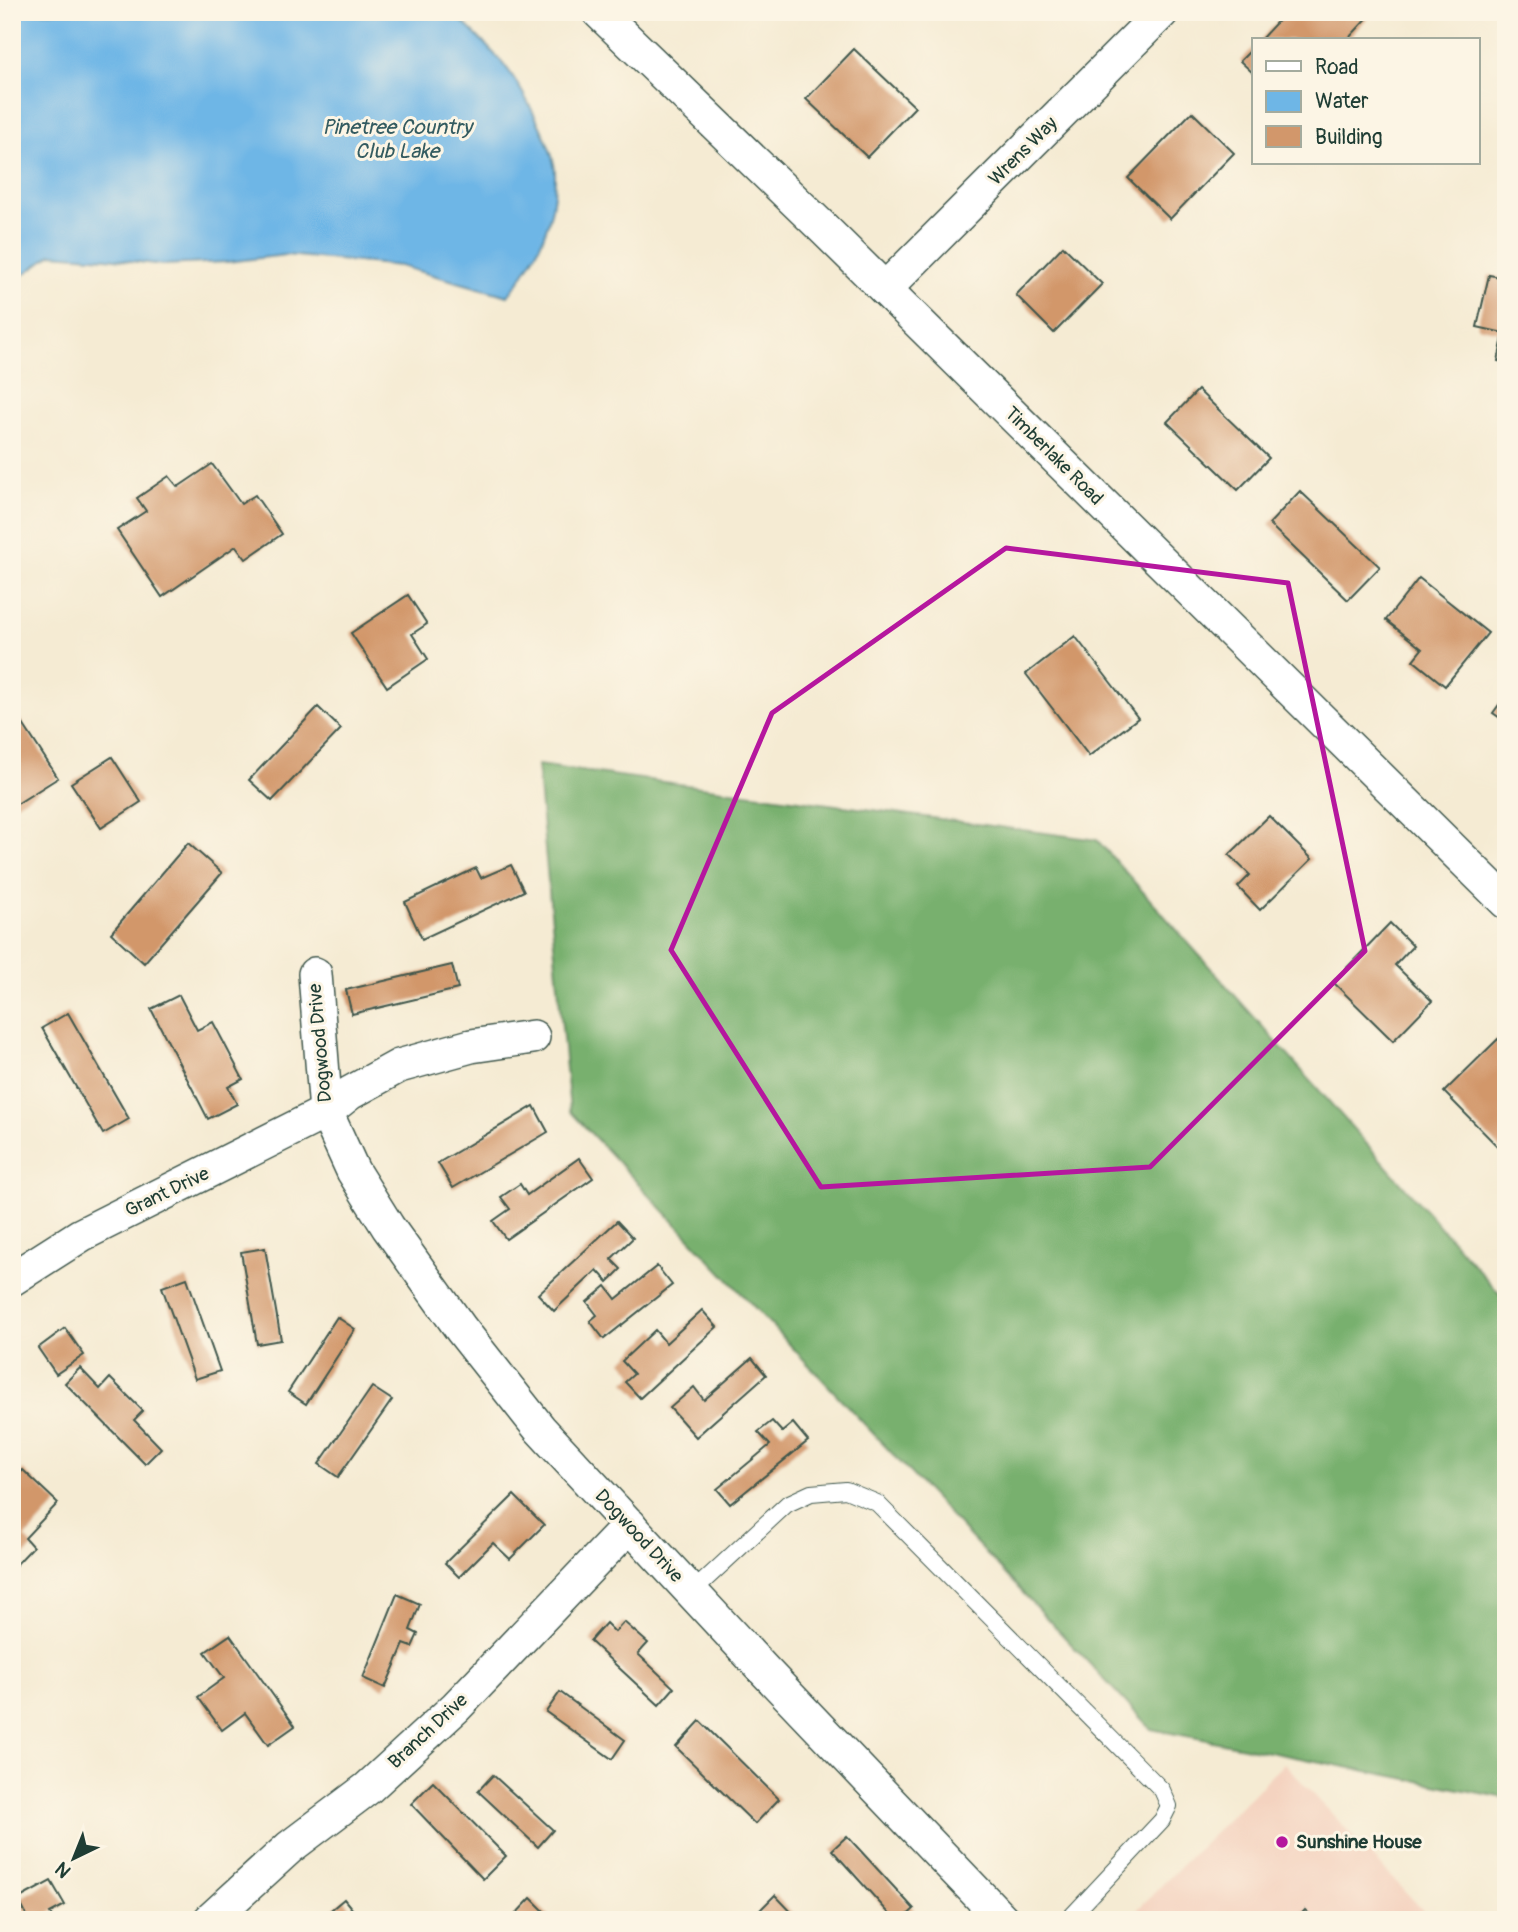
<svg xmlns="http://www.w3.org/2000/svg" width="1518" height="1932" font-family="Pangolin,sans-serif">
<style>
.built{fill:#f4d3c0}
.forest{fill:#78b06e;stroke:#4c7651;stroke-width:2}
.water{fill:#6eb6e6;stroke:#467a8d;stroke-width:2}
.building{fill:#d2976b}
.lines{fill:none;stroke-linecap:round;stroke-linejoin:round}
.service-casing{stroke:#3f574c;stroke-width:18}
.minor-casing{stroke:#3f574c;stroke-width:36}
.service{stroke:#fff;stroke-width:16}
.minor{stroke:#fff;stroke-width:33}
.marked{fill:none;stroke:#b5179e;stroke-width:5;stroke-linejoin:round}
.poi-dot{fill:#b5179e;stroke:#fcf5e5;stroke-width:2.5}
.labels{text-anchor:middle;dominant-baseline:central;stroke-width:6;stroke-linejoin:round;paint-order:stroke}
.street-label{font-size:19px;fill:#1f3d34;stroke:#fcf5e5}
.poi-label{font-size:19px;font-weight:bold;fill:#1f3d34;stroke:#fcf5e5;text-anchor:start}
.water-label{font-size:21px;font-style:italic;fill:#335b60;stroke:#fcf5e5}
</style>
<rect width="100%" height="100%" fill="#fcf5e5"/>
<filter id="ink" filterUnits="userSpaceOnUse"><feTurbulence type="fractalNoise" baseFrequency=".0143" numOctaves="2"/><feDisplacementMap in="SourceGraphic" scale="14" xChannelSelector="R" yChannelSelector="G"/><feConvolveMatrix kernelMatrix="1 2 1 2 8 2 1 2 1" color-interpolation-filters="sRGB"/></filter>
<filter id="wash" filterUnits="userSpaceOnUse"><feTurbulence type="fractalNoise" baseFrequency=".00686" numOctaves="4" result="noise"/><feDisplacementMap in="SourceGraphic" scale="28" xChannelSelector="R" yChannelSelector="G"/><feGaussianBlur stdDeviation="1.57" result="paint"/><feColorMatrix in="noise" values="0 0 0 0 0 0 0 0 0 0 0 0 0 0 0 0 0 1.4 0 .05"/><feComposite in="paint" operator="in"/></filter>
<g filter="url(#wash)">
<rect width="100%" height="100%" fill="#f5ebd3"/>
<path class="built" d="M 1284,1763 L 1432,1920 L 1127,1920 Z"/>
<path class="forest" d="M 537,765 L 1097,840 L 1506,1301 L 1506,1798 L 1151,1729 L 570,1111 Z"/>
<path class="water" d="M 12,12 L 453,12 C 470,30 495,52 509,71 C 523,91 555,149 555,173 C 556,222 537,258 508,296 L 400,266 L 286,255 L 227,262 L 163,265 L 107,258 L 52,254 L 12,283 Z"/>
<g id="blocks">
<g class="building">
<path d="M 1286,12 L 1373,12 L 1347,40 L 1260,40 Z"/>
<path d="M 1254,47 L 1254,74 L 1240,61 Z"/>
<path d="M 854,49 L 915,107 L 867,157 L 806,99 Z"/>
<path d="M 1192,112 L 1234,153 L 1170,219 L 1128,178 Z"/>
<path d="M 1063,246 L 1102,284 L 1054,333 L 1016,295 Z"/>
<path d="M 1489,275 L 1506,278 L 1506,363 L 1498,361 L 1504,333 L 1477,327 Z"/>
<path d="M 1198,390 L 1269,458 L 1238,490 L 1167,422 Z"/>
<path d="M 212,464 L 241,504 L 255,495 L 282,534 L 246,559 L 236,546 L 162,597 L 117,530 L 146,511 L 137,498 L 169,476 L 178,487 Z"/>
<path d="M 1300,491 L 1380,567 L 1348,600 L 1269,524 Z"/>
<path d="M 1419,578 L 1488,633 L 1445,686 L 1413,660 L 1422,649 L 1386,620 Z"/>
<path d="M 408,595 L 427,624 L 412,634 L 428,659 L 387,687 L 351,633 Z"/>
<path d="M 1075,636 L 1138,718 L 1089,756 L 1026,674 Z"/>
<path d="M 1506,695 L 1506,722 L 1493,713 Z"/>
<path d="M 12,707 L 58,778 L 12,807 Z"/>
<path d="M 318,707 L 341,729 L 272,801 L 249,780 Z"/>
<path d="M 112,757 L 141,802 L 101,828 L 71,783 Z"/>
<path d="M 1269,816 L 1312,859 L 1260,910 L 1238,887 L 1250,875 L 1229,855 Z"/>
<path d="M 188,843 L 222,873 L 144,963 L 111,933 Z"/>
<path d="M 511,865 L 524,891 L 422,939 L 405,902 L 476,868 L 481,878 Z"/>
<path d="M 1390,923 L 1413,946 L 1395,965 L 1432,1001 L 1393,1041 L 1333,982 Z"/>
<path d="M 452,965 L 458,989 L 352,1014 L 346,990 Z"/>
<path d="M 179,995 L 197,1030 L 213,1022 L 243,1079 L 228,1087 L 237,1104 L 208,1119 L 151,1009 Z"/>
<path d="M 68,1013 L 129,1119 L 103,1134 L 42,1028 Z"/>
<path d="M 1498,1039 L 1506,1047 L 1506,1148 L 1502,1151 L 1444,1092 Z"/>
<path d="M 534,1106 L 548,1132 L 453,1188 L 438,1163 Z"/>
<path d="M 579,1158 L 593,1178 L 506,1239 L 493,1221 L 510,1209 L 501,1197 L 520,1184 L 527,1195 Z"/>
<path d="M 617,1221 L 633,1238 L 611,1259 L 621,1269 L 608,1282 L 597,1270 L 554,1311 L 538,1294 Z"/>
<path d="M 265,1248 L 281,1340 L 257,1344 L 241,1252 Z"/>
<path d="M 657,1266 L 672,1285 L 604,1339 L 590,1321 L 597,1315 L 587,1302 L 606,1286 L 616,1299 Z"/>
<path d="M 187,1278 L 220,1371 L 195,1379 L 162,1287 Z"/>
<path d="M 702,1310 L 717,1327 L 640,1398 L 625,1382 L 634,1374 L 622,1361 L 655,1330 L 666,1343 Z"/>
<path d="M 337,1317 L 355,1329 L 306,1404 L 288,1392 Z"/>
<path d="M 65,1328 L 84,1355 L 56,1374 L 38,1348 Z"/>
<path d="M 752,1358 L 766,1375 L 696,1437 L 670,1408 L 694,1387 L 704,1400 Z"/>
<path d="M 80,1368 L 100,1389 L 110,1378 L 143,1411 L 134,1420 L 161,1448 L 145,1464 L 65,1383 Z"/>
<path d="M 372,1387 L 392,1400 L 338,1477 L 319,1464 Z"/>
<path d="M 772,1421 L 782,1432 L 793,1423 L 808,1441 L 730,1504 L 717,1489 L 770,1445 L 758,1432 Z"/>
<path d="M 23,1470 L 58,1503 L 25,1538 L 33,1547 L 12,1569 L 12,1482 Z"/>
<path d="M 514,1495 L 544,1525 L 510,1559 L 493,1543 L 459,1577 L 445,1563 Z"/>
<path d="M 397,1594 L 420,1604 L 410,1630 L 418,1634 L 412,1647 L 404,1644 L 385,1688 L 363,1678 Z"/>
<path d="M 624,1622 L 648,1643 L 638,1654 L 674,1688 L 659,1705 L 590,1641 L 606,1623 L 615,1632 Z"/>
<path d="M 230,1635 L 295,1726 L 268,1745 L 245,1713 L 222,1730 L 198,1697 L 224,1678 L 205,1652 Z"/>
<path d="M 560,1692 L 625,1740 L 612,1759 L 546,1712 Z"/>
<path d="M 700,1721 L 779,1799 L 755,1824 L 676,1747 Z"/>
<path d="M 493,1775 L 553,1830 L 538,1847 L 478,1791 Z"/>
<path d="M 433,1782 L 506,1856 L 483,1879 L 411,1804 Z"/>
<path d="M 847,1836 L 914,1909 L 902,1920 L 895,1920 L 832,1850 Z"/>
<path d="M 51,1881 L 65,1905 L 50,1913 L 54,1920 L 29,1920 L 18,1899 Z"/>
<path d="M 775,1895 L 799,1920 L 767,1920 L 759,1911 Z"/>
<path d="M 531,1898 L 553,1920 L 510,1920 Z"/>
<path d="M 344,1899 L 361,1920 L 319,1920 Z"/>
<path d="M 1305,1910 L 1316,1920 L 1296,1920 Z"/>
</g>
</g>
</g>
<g filter="url(#ink)">
<use href="#blocks" fill-opacity="0" stroke="#3f574c" stroke-width="2"/>
<g class="lines">
<g class="service-casing">
<path id="service" d="M 692,1592 L 787,1504 L 811,1493 L 846,1490 L 877,1503 L 1162,1790 L 1169,1806 L 1162,1820 L 1068,1920"/>
</g>
<g class="minor-casing">
<g id="minor">
<path d="M 599,12 L 823,228 L 1506,902"/>
<path d="M 885,289 L 1162,12"/>
<path d="M 315,974 L 326,1112 L 353,1171 L 388,1227 L 461,1329 L 540,1429 L 764,1670 L 1003,1920"/>
<path d="M 12,1279 L 81,1235 L 326,1112 L 350,1093 L 399,1066 L 471,1046 L 533,1037"/>
<path d="M 210,1920 L 290,1847 L 368,1788 L 456,1707 L 630,1525"/>
</g>
</g>
<use href="#service" class="service"/>
<use href="#minor" class="minor"/>
</g>
</g>
<path class="marked" d="M 1006,548 L 1288,583 L 1365,951 L 1150,1167 L 821,1187 L 671,950 L 772,713 Z"/>
<circle class="poi-dot" cx="1282" cy="1842" r="7"/>
<g class="labels">
<g class="street-label">
<text transform="translate(1023 151) rotate(-45)">Wrens Way</text>
<text transform="translate(1054 456) rotate(45)">Timberlake Road</text>
<text transform="translate(320 1043) rotate(-95)">Dogwood Drive</text>
<text transform="translate(167 1192) rotate(-26)">Grant Drive</text>
<text transform="translate(639 1536) rotate(47)">Dogwood Drive</text>
<text transform="translate(428 1731) rotate(-43)">Branch Drive</text>
</g>
<g class="poi-label">
<text x="1296" y="1842">Sunshine House</text>
</g>
<g class="water-label">
<text x="397" y="127">Pinetree Country<tspan x="397" dy="24">Club Lake</tspan></text>
</g>
</g>
<rect width="1518" height="1932" fill="none" stroke="#fcf5e5" stroke-width="42"/>
<rect x="1252" y="38" width="228" height="126" fill="#fcf5e5" stroke="#a4ab9e" stroke-width="2"/>
<rect x="1266" y="61" width="35" height="10" fill="#ffffff" stroke="#a4ab9e" stroke-width="2"/>
<text x="1315" y="74" font-size="21" fill="#1f3d34">Road</text>
<rect x="1266" y="91" width="35" height="21" fill="#6eb6e6" stroke="#a4ab9e" stroke-width="2"/>
<text x="1315" y="108" font-size="21" fill="#1f3d34">Water</text>
<rect x="1266" y="126" width="35" height="21" fill="#d2976b" stroke="#a4ab9e" stroke-width="2"/>
<text x="1315" y="144" font-size="21" fill="#1f3d34">Building</text>
<g transform="translate(74 1858) rotate(223)" stroke="#fcf5e5" stroke-width="5" paint-order="stroke">
<path d="M0-5L12 26L0 18L-12 26Z" fill="#1f3d34"/>
<text y="-10" font-size="19" font-weight="bold" text-anchor="middle" fill="#1f3d34">N</text>
</g>
</svg>
